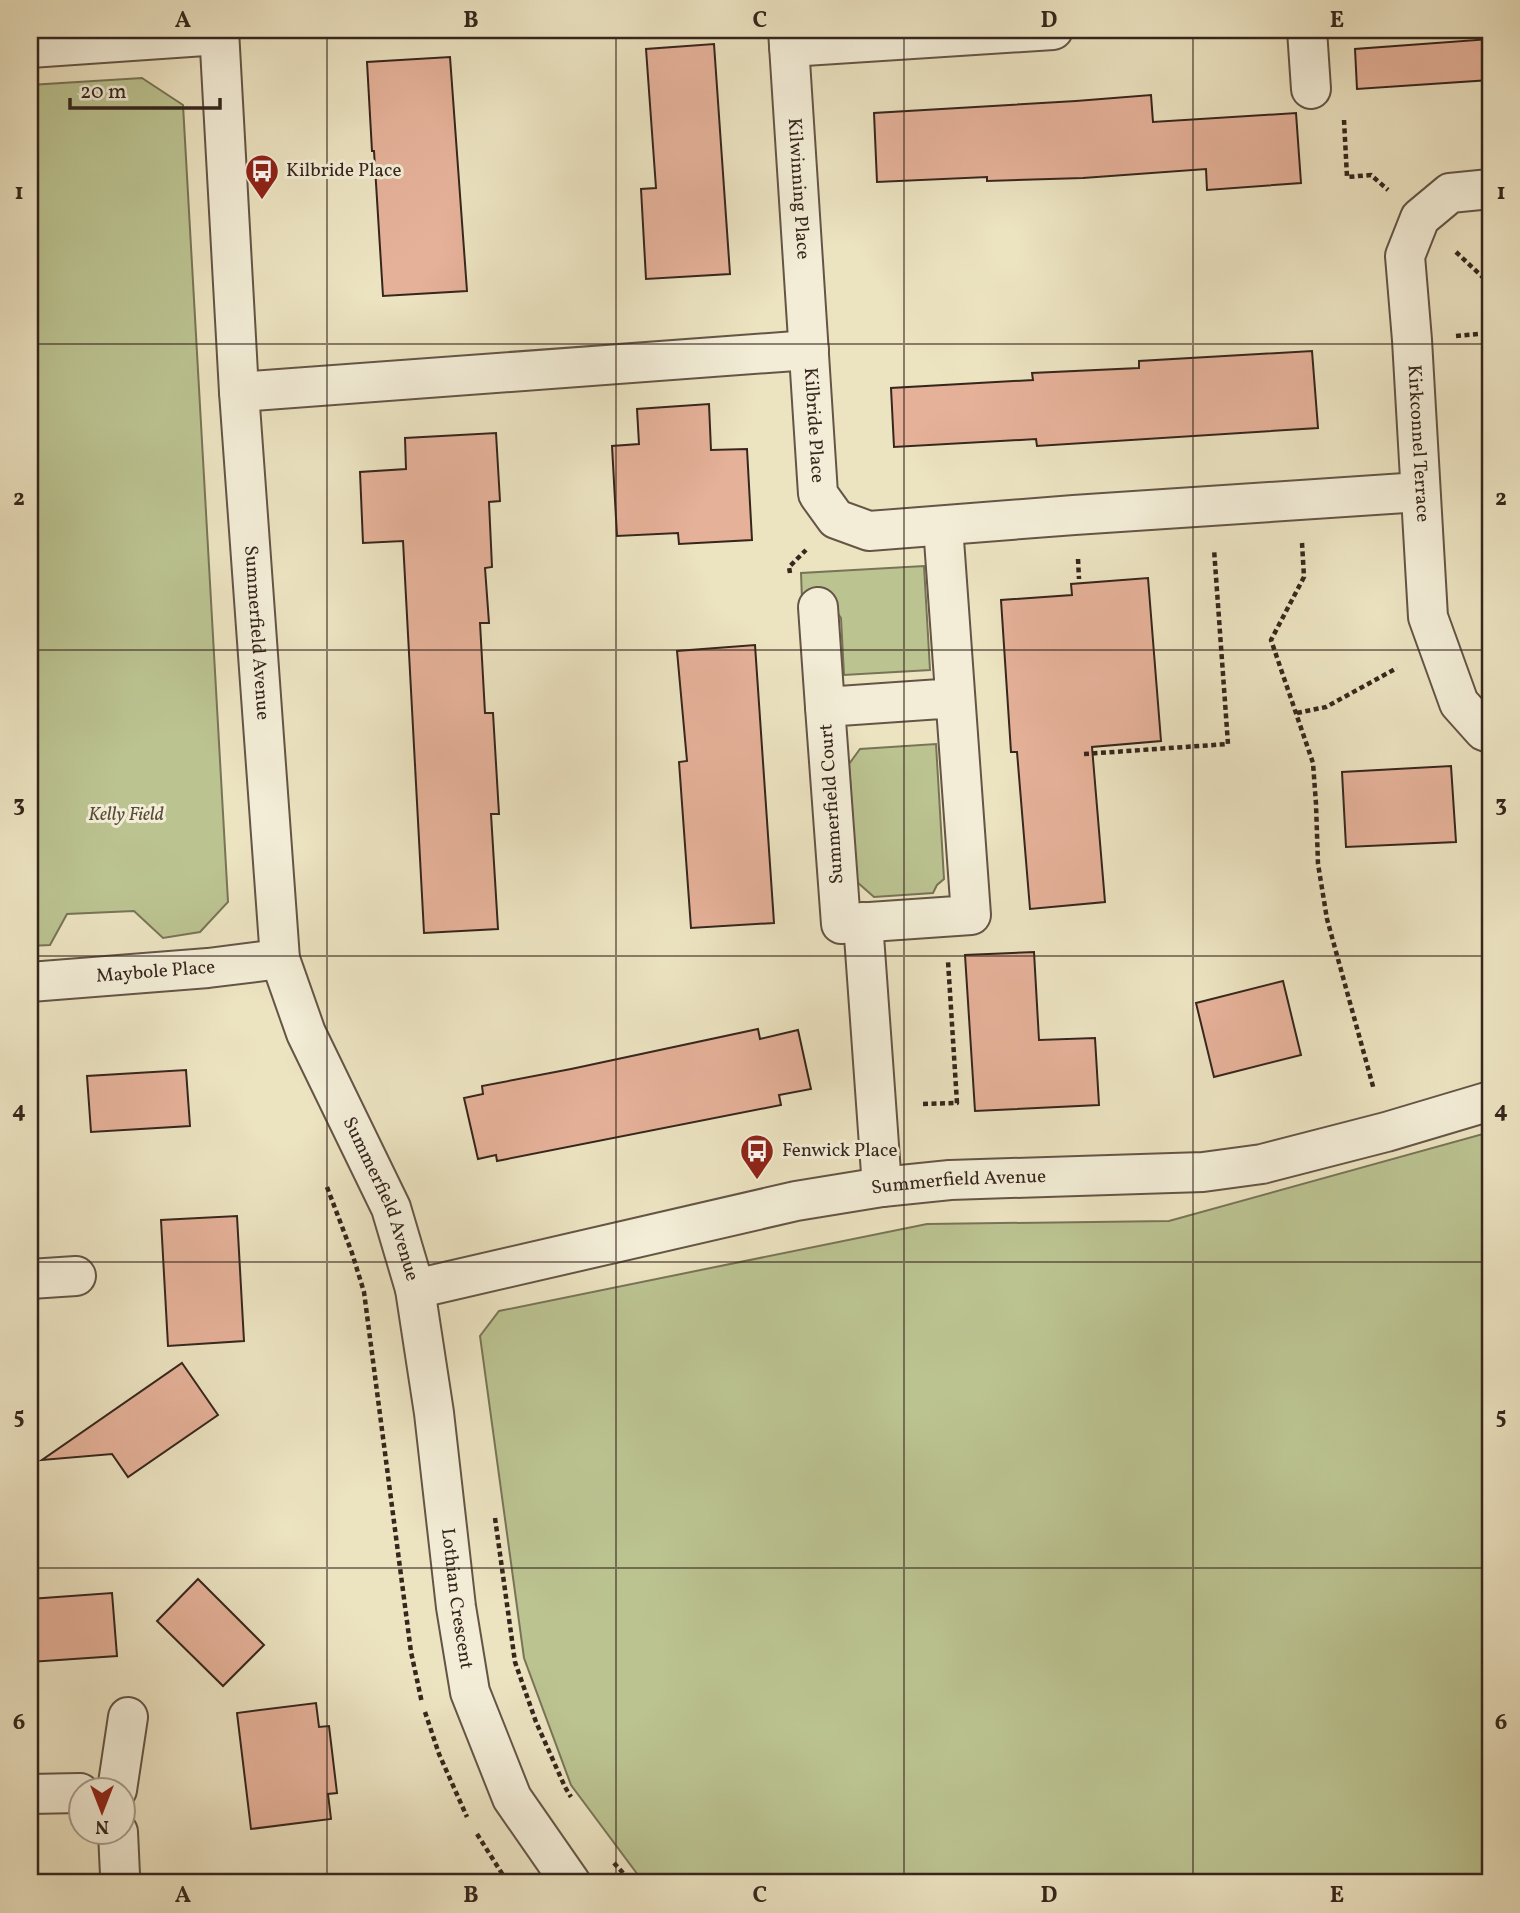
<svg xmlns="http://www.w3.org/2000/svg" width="1520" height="1913" font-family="Vollkorn,serif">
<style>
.green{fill:#bbc391;stroke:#787457;stroke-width:2}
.building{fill:#e5b199;stroke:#36261d;stroke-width:2}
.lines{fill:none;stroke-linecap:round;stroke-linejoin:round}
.minor-casing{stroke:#645546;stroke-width:42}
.path{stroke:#36261d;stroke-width:4.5;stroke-dasharray:5 3.5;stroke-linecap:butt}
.minor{stroke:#f3edd7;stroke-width:38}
.grid{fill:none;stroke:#36261d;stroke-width:2;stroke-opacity:0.55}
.labels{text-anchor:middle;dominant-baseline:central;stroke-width:6;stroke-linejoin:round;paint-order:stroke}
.poi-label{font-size:19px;fill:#36261d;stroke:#f3edd7;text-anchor:start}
.street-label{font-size:19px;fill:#36261d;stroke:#f3edd7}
.park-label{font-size:19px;font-style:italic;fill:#574d3a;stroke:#f3edd7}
.neatline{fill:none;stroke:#36261d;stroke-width:2.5}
.grid-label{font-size:23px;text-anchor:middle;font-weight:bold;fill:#36261d}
</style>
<rect width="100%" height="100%" fill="#ece3c1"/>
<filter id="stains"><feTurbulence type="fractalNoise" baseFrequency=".00286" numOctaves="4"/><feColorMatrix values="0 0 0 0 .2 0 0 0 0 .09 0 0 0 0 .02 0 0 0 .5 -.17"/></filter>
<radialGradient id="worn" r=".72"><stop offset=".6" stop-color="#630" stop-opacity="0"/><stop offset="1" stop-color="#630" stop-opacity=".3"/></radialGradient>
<g class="green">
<path d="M 142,78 L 183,105 L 228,902 L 200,932 L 163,938 L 134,911 L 67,914 L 50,945 L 30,946 L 30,85 Z"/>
<path d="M 924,566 L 930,670 L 844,675 L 841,618 L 832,605 L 802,600 L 801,573 Z"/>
<path d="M 936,744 L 944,879 L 937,885 L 933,893 L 874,897 L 857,882 L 849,764 L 860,749 Z"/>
<path d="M 1490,1132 L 1490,1883 L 644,1883 L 571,1785 L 524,1658 L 480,1336 L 499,1311 L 927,1224 L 1169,1221 Z"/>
</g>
<g class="building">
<path d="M 1490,39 L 1490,80 L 1357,89 L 1355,49 Z"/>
<path d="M 714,44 L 730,274 L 646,279 L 641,189 L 656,188 L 646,49 Z"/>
<path d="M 450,57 L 467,291 L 383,296 L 374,151 L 372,151 L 367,62 Z"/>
<path d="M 1151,95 L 1153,122 L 1296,113 L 1301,183 L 1207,190 L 1206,169 L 1083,178 L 987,181 L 987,177 L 877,182 L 874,113 L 1076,101 Z"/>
<path d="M 1312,351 L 1318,428 L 1037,446 L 1036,439 L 894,447 L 891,388 L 1033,380 L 1032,373 L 1139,368 L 1139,361 Z"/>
<path d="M 709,404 L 711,450 L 747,449 L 752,540 L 679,544 L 678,533 L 617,536 L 612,446 L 639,444 L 637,409 Z"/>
<path d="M 496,433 L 500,501 L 489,502 L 492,567 L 485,568 L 489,623 L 480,623 L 485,713 L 493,713 L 499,814 L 491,814 L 498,929 L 424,933 L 403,541 L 363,543 L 360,472 L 406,469 L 405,438 Z"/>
<path d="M 1148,578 L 1161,741 L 1092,747 L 1105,902 L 1030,909 L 1017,752 L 1011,752 L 1001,600 L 1072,595 L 1071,584 Z"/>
<path d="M 755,645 L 774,923 L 691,928 L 679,762 L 687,761 L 677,651 Z"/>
<path d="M 1451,766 L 1456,842 L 1346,847 L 1342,772 Z"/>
<path d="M 1034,952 L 1039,1040 L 1095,1038 L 1099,1105 L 975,1111 L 965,955 Z"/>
<path d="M 1283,981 L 1301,1055 L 1214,1077 L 1196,1003 Z"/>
<path d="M 758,1029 L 760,1039 L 798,1030 L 811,1089 L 779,1095 L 781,1105 L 497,1161 L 496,1155 L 478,1159 L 464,1098 L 483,1094 L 482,1086 L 571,1069 Z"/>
<path d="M 186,1070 L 190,1126 L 91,1132 L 87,1076 Z"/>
<path d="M 237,1216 L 244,1341 L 168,1346 L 161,1220 Z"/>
<path d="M 182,1363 L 218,1415 L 128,1477 L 112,1454 L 42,1460 Z"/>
<path d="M 198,1579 L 264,1645 L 223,1686 L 157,1621 Z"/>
<path d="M 112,1593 L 117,1656 L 30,1662 L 30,1599 Z"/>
<path d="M 316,1703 L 319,1727 L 329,1726 L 337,1793 L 328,1794 L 331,1819 L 251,1829 L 237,1713 Z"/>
</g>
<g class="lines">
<g class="minor-casing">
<g id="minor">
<path id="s1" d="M 219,30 L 239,392 L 280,959 L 306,1033 L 391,1208 L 415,1289 L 434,1413 L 456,1607 L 470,1692 L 512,1798 L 571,1883"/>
<path id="s2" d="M 788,30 L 818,494 L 836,519 L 869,531 L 1074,515 L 1420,492"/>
<path d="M 1307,30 L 1311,89"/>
<path d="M 789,47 L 1053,30"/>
<path d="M 30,48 L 219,35"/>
<path id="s3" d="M 1490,189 L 1450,193 L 1420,218 L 1405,256 L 1412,340 L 1428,617 L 1459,703 L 1484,731 L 1490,733"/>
<path d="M 239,392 L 809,350"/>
<path d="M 943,526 L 971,915 L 841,924 L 825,707 L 955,698"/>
<path d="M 818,607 L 825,707"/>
<path d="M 863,922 L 882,1187"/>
<path id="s4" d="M 30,982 L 208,968 L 280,959"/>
<path d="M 30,1279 L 76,1276"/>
<path id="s5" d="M 415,1289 L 796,1201 L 882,1187 L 950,1180 L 1203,1172 L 1262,1164 L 1386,1132 L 1490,1101"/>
<path d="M 117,1790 L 128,1717"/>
<path d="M 30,1794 L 80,1793"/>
<path d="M 118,1832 L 120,1875"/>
</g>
</g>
<g class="path">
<path d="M 1344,120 L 1347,177 L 1371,175 L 1388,190"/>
<path d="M 1456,252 L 1490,284"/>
<path d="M 1456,336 L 1490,333"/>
<path d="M 1302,543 L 1304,577 L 1271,640 L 1313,763 L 1316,804 L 1318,864 L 1327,919 L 1374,1090"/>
<path d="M 1078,559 L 1079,579"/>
<path d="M 790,573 L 789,567 L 806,550"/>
<path d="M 1297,713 L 1326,707 L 1397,668"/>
<path d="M 1084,754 L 1228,744 L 1214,549"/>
<path d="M 923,1104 L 957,1103 L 948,961"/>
<path d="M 327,1187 L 352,1253 L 364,1292 L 411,1652 L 422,1703"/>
<path d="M 495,1518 L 515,1662 L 536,1722 L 565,1787 L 571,1797"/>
<path d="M 425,1712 L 439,1754 L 467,1817"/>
<path d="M 477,1834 L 508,1883"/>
<path d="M 614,1863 L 632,1883"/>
</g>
<use href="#minor" class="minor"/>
</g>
<path class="grid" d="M 327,30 L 327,1883M 616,30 L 616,1883M 904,30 L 904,1883M 1193,30 L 1193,1883M 30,344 L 1490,344M 30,650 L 1490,650M 30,956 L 1490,956M 30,1262 L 1490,1262M 30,1568 L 1490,1568"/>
<defs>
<g id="bus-pin" transform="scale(1.75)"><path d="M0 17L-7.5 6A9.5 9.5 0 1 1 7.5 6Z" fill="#8f2418" stroke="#f3edd7"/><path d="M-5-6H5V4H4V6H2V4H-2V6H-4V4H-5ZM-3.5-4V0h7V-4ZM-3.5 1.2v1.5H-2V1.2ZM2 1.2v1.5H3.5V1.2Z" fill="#fff"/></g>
</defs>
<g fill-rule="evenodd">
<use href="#bus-pin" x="262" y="171"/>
<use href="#bus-pin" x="757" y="1151"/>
</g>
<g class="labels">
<g class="poi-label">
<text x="286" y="171">Kilbride Place</text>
<text x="782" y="1151">Fenwick Place</text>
</g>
<g class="street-label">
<text stroke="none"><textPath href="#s2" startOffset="159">Kilwinning Place</textPath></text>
<text stroke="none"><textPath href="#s2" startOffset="396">Kilbride Place</textPath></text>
<text stroke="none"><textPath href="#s3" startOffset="308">Kirkconnel Terrace</textPath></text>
<text stroke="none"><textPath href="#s1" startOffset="604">Summerfield Avenue</textPath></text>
<text transform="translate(832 804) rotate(-94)">Summerfield Court</text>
<text stroke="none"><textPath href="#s4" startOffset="126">Maybole Place</textPath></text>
<text stroke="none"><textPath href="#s5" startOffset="555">Summerfield Avenue</textPath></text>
<text stroke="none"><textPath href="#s1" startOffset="1192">Summerfield Avenue</textPath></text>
<text stroke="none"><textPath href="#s1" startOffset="1601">Lothian Crescent</textPath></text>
</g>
<g class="park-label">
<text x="126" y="815">Kelly Field</text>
</g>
</g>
<rect width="1520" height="1913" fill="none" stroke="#ece3c1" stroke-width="77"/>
<g transform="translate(102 1811) rotate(180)"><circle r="33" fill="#f3edd7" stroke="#a79d8d" stroke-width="2"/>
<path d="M0-5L12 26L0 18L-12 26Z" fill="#8f2418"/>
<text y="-10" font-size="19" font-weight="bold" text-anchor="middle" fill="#36261d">N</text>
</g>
<path d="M70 98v10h150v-10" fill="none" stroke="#36261d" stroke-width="3.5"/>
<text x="80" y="98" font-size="21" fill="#36261d" stroke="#f3edd7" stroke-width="5" paint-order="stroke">20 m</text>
<rect x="38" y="38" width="1444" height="1836" class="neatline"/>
<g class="grid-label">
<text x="183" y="27">A</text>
<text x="471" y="27">B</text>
<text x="760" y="27">C</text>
<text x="1049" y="27">D</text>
<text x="1337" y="27">E</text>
<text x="19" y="199">1</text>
<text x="1501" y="199">1</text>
<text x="19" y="505">2</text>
<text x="1501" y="505">2</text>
<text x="19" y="811">3</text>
<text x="1501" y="811">3</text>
<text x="19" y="1117">4</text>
<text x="1501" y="1117">4</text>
<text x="19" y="1423">5</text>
<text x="1501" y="1423">5</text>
<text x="19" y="1729">6</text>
<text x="1501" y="1729">6</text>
<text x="183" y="1902">A</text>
<text x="471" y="1902">B</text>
<text x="760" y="1902">C</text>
<text x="1049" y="1902">D</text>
<text x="1337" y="1902">E</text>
</g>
<rect width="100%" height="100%" filter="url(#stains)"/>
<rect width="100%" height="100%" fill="url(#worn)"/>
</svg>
